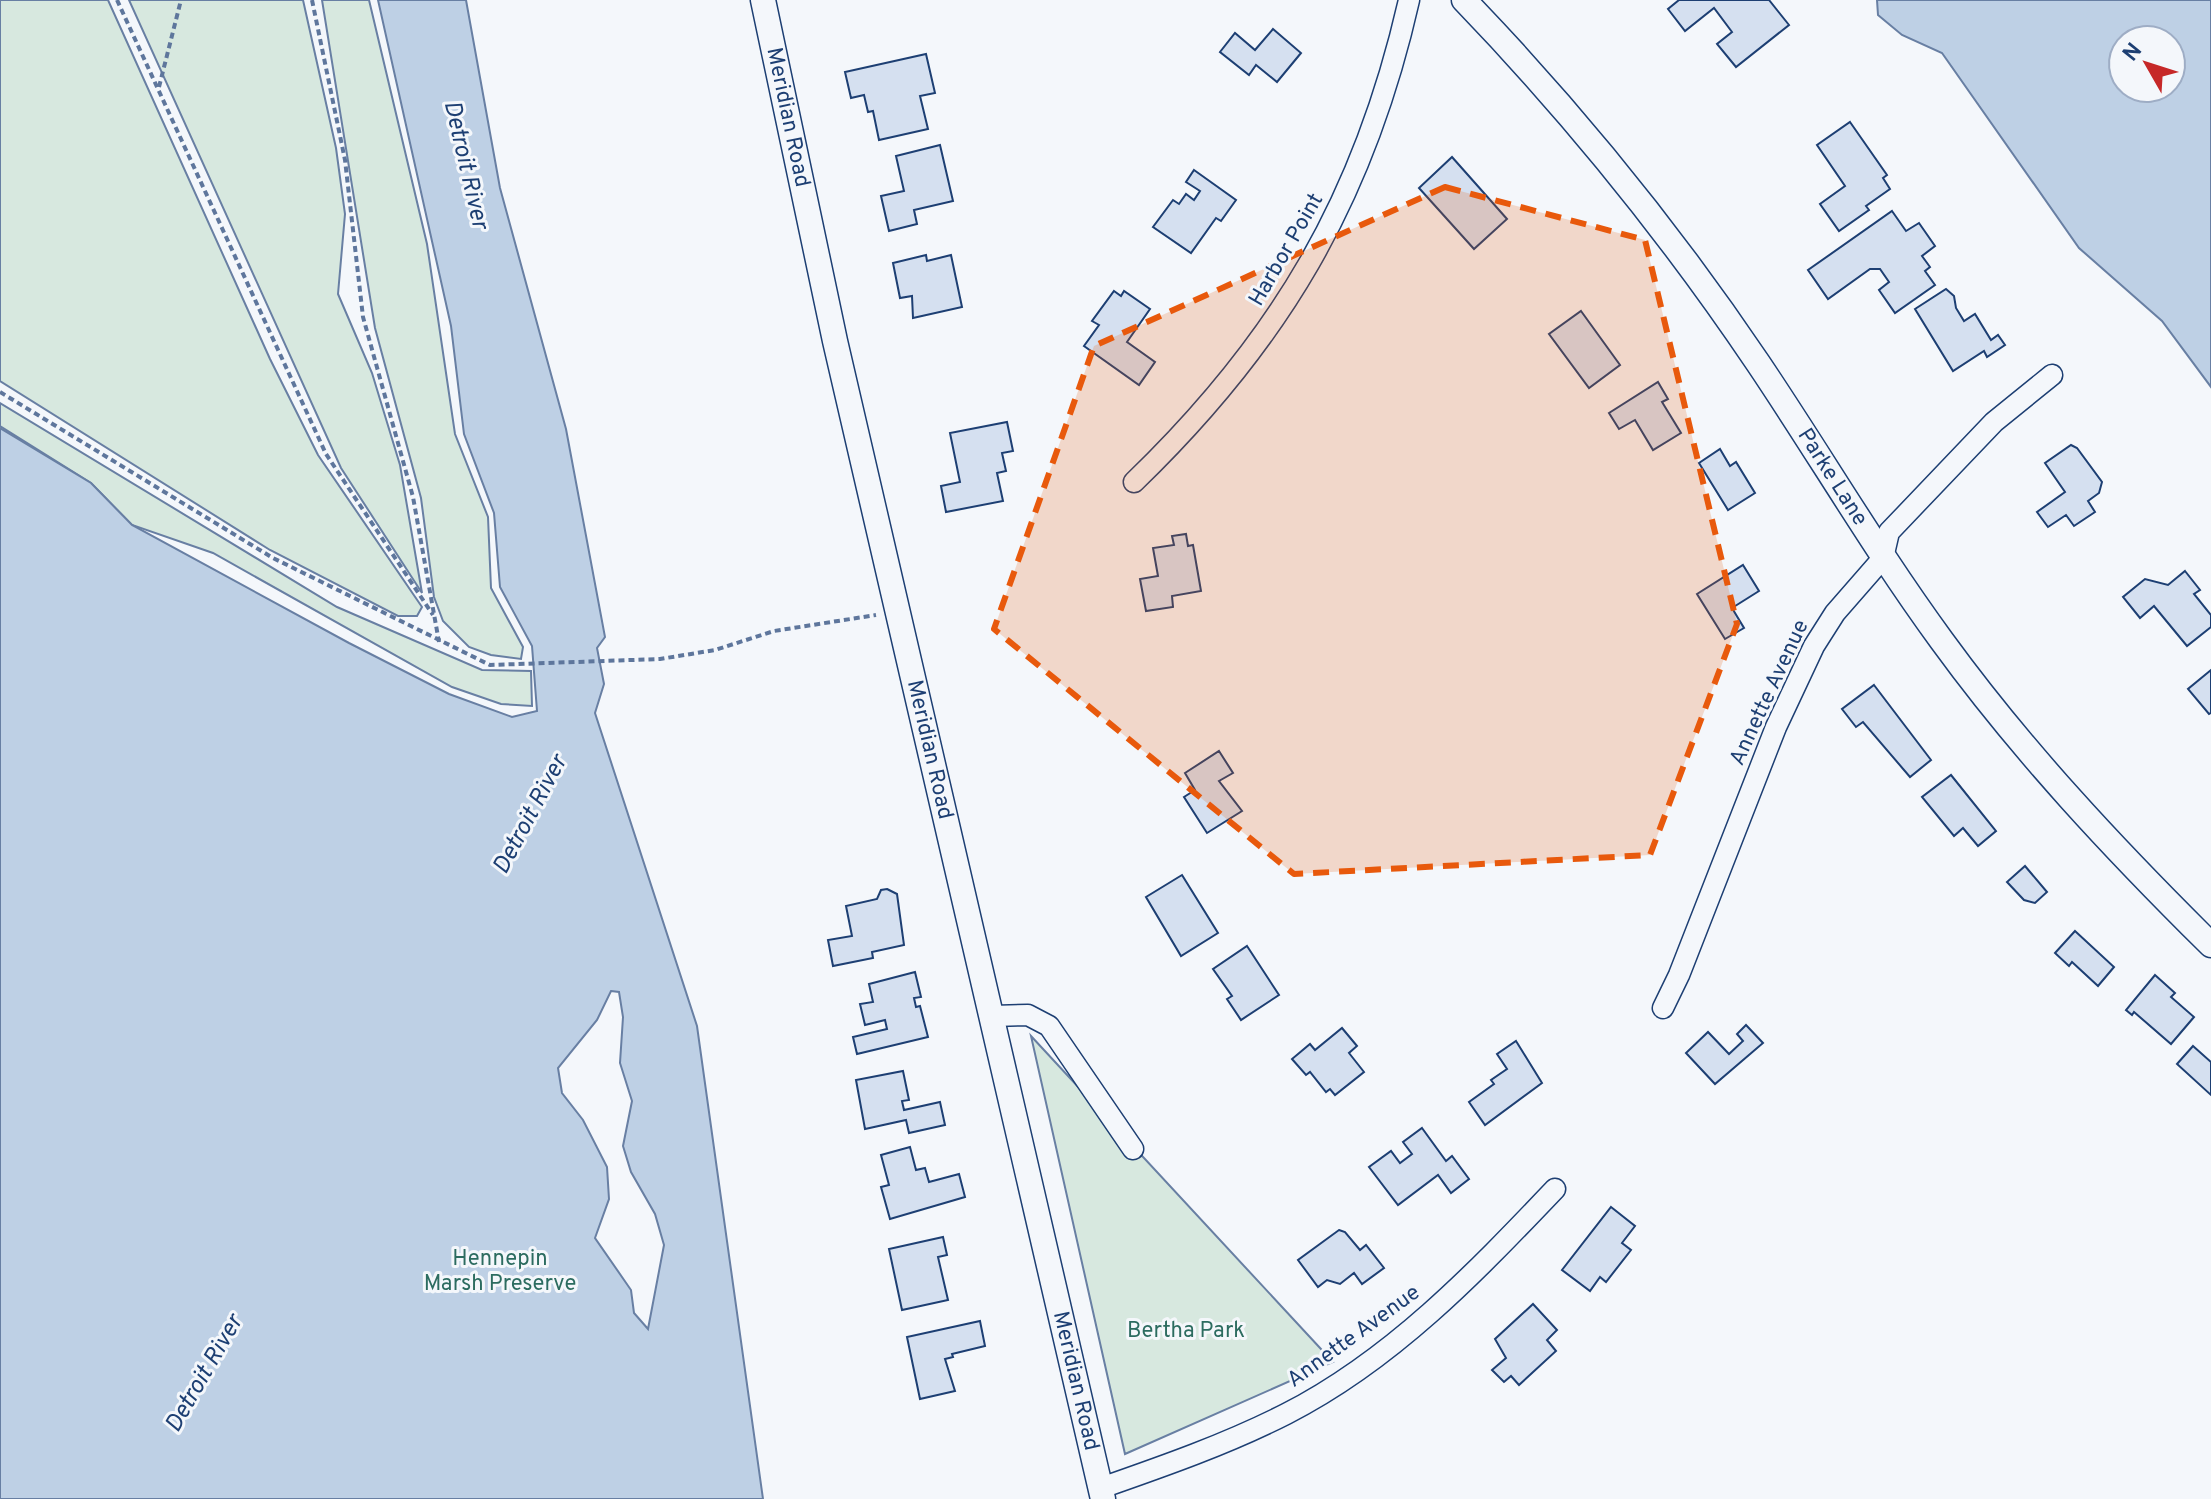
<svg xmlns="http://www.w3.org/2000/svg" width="2211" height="1499" font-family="Overpass,sans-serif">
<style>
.green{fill:#d7e8df;stroke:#687fa3;stroke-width:2}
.water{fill:#bed0e5;stroke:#687fa3;stroke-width:2;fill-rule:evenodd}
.building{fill:#d5e0f0;stroke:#1d3f73;stroke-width:2}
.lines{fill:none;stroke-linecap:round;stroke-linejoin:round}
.minor-casing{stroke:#1d3f73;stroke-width:23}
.tertiary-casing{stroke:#1d3f73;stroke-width:27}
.path{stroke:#5e769c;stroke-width:4;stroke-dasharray:6 4;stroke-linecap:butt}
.minor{stroke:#f4f7fb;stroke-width:20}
.tertiary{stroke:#f4f7fb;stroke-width:24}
.marked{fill:#e8590c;fill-opacity:0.2;stroke:#e8590c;stroke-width:6;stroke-dasharray:16 10;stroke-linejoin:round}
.labels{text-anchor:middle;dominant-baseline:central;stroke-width:6;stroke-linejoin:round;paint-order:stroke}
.street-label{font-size:22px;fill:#1d3f73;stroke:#f4f7fb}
.park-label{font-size:22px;fill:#2c6c60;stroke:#f4f7fb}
.water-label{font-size:24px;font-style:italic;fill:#1d3f73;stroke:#f4f7fb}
</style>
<rect width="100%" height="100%" fill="#f4f7fb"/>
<g class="green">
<path d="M 0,0 L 108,0 L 270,359 L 318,455 L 422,607 L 417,616 L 398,616 L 270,550 L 0,381 Z"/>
<path d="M 129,0 L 303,0 L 336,148 L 345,214 L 338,294 L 372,373 L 400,465 L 422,593 L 341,468 Z"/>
<path d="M 322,0 L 369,0 L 427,244 L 455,434 L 488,517 L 491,588 L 523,647 L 521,659 L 491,655 L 469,647 L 443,621 L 434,597 L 421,498 L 375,328 Z"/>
<path d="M 0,403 L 337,607 L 482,670 L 531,671 L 532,706 L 501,704 L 452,687 L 213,553 L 132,525 L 91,483 L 0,426 Z"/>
<path d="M 1031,1036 L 1333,1362 L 1125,1454 Z"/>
</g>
<g class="water">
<path d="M 378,0 L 466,0 L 500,188 L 566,429 L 605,637 L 597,648 L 604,684 L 595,713 L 697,1026 L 763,1499 L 0,1499 L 0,428 L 91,483 L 132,525 L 349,643 L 449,694 L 512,717 L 537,711 L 532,646 L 500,587 L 494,513 L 464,434 L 451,326 ZM 611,991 L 619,992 L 623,1017 L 620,1063 L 632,1101 L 623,1146 L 631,1172 L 655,1214 L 664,1245 L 648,1329 L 634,1313 L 631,1290 L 595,1238 L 609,1199 L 607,1167 L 583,1120 L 562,1093 L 558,1068 L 597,1020 Z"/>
<path d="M 1877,0 L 2211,0 L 2211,387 L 2162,321 L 2079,248 L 1942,53 L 1902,35 L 1878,15 ZM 2171,40 L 2171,88 L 2123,88 L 2123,40 Z"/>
</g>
<g class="building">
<path d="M 1679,0 L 1769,0 L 1789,25 L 1736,67 L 1717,44 L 1732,32 L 1714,8 L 1685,31 L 1668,9 Z"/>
<path d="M 1273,29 L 1301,53 L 1277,82 L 1256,65 L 1249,75 L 1220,52 L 1235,33 L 1255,50 Z"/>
<path d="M 926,54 L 935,93 L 920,96 L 928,129 L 879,140 L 873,111 L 868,112 L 864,95 L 851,98 L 845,72 Z"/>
<path d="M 1850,122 L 1887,175 L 1883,178 L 1890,189 L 1866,206 L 1869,210 L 1839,231 L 1820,204 L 1845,186 L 1817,145 Z"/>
<path d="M 940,145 L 953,201 L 914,210 L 917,224 L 889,231 L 881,196 L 904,191 L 896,156 Z"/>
<path d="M 1452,157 L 1507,219 L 1474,249 L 1419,188 Z"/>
<path d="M 1194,170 L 1236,200 L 1221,221 L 1216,218 L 1191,253 L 1153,227 L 1173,200 L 1179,204 L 1186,194 L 1194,200 L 1200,191 L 1186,182 Z"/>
<path d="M 1892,211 L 1906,231 L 1919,223 L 1935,246 L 1922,256 L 1930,267 L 1925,271 L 1935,285 L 1895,313 L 1879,290 L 1889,282 L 1880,269 L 1870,269 L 1828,299 L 1808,270 Z"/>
<path d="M 926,255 L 927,261 L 951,255 L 962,307 L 913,318 L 912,296 L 900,298 L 893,263 Z"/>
<path d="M 1946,289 L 1954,296 L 1956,308 L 1964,321 L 1975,314 L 1991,340 L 1998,335 L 2005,345 L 1987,357 L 1984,351 L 1953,371 L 1915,309 Z"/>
<path d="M 1114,291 L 1121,296 L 1124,291 L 1150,309 L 1127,342 L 1155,362 L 1139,385 L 1084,346 L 1099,325 L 1092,321 Z"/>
<path d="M 1581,311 L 1620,365 L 1589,388 L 1549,334 Z"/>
<path d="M 1658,382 L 1668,399 L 1662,402 L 1681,433 L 1653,450 L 1635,420 L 1619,429 L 1609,413 Z"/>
<path d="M 1007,422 L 1013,451 L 1002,453 L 1006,471 L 997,473 L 1003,501 L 946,512 L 941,486 L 960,482 L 950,433 Z"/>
<path d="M 2071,445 L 2077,448 L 2102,482 L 2099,493 L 2088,501 L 2095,512 L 2074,526 L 2066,515 L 2048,527 L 2037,512 L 2065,492 L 2045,463 Z"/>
<path d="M 1720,449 L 1730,466 L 1736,462 L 1755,493 L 1728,510 L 1699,463 Z"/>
<path d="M 1186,534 L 1188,546 L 1193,545 L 1201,591 L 1172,596 L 1173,607 L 1146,611 L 1140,579 L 1158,576 L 1153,548 L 1174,545 L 1172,536 Z"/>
<path d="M 1743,565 L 1759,591 L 1732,608 L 1744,628 L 1725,639 L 1697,594 Z"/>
<path d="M 2185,571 L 2200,590 L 2194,594 L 2211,615 L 2211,627 L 2187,646 L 2154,606 L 2140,618 L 2123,597 L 2145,579 L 2168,585 Z"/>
<path d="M 2211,670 L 2211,713 L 2209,714 L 2188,689 Z"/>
<path d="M 1874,685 L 1931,760 L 1910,777 L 1863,722 L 1856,727 L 1842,709 Z"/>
<path d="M 1219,751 L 1233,773 L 1219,781 L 1242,811 L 1207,833 L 1184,797 L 1195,790 L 1185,773 Z"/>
<path d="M 1951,775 L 1996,831 L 1978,846 L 1963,828 L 1954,836 L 1922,797 Z"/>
<path d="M 2025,866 L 2047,892 L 2035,903 L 2024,900 L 2007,882 Z"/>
<path d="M 1182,875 L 1218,933 L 1181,956 L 1146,897 Z"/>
<path d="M 887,889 L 897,894 L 904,945 L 872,952 L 873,958 L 833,966 L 828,940 L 852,936 L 846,906 L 877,899 L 881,890 Z"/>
<path d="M 2075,931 L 2114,967 L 2098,986 L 2072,962 L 2069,966 L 2055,953 Z"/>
<path d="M 1247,946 L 1279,995 L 1241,1020 L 1227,999 L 1232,996 L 1213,969 Z"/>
<path d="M 915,972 L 921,997 L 914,998 L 916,1007 L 920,1006 L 928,1037 L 857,1054 L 853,1037 L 887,1029 L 885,1020 L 865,1025 L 860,1004 L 873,1002 L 869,984 Z"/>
<path d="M 2155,975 L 2175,993 L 2171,997 L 2194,1017 L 2171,1044 L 2134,1012 L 2132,1015 L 2126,1010 Z"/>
<path d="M 1746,1025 L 1763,1043 L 1715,1084 L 1686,1053 L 1708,1032 L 1729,1054 L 1743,1041 L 1737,1034 Z"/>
<path d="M 1342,1028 L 1357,1046 L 1349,1053 L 1364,1072 L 1335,1095 L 1330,1089 L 1326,1092 L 1310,1072 L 1306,1075 L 1292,1059 L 1310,1044 L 1315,1050 Z"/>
<path d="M 1516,1041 L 1542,1083 L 1485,1125 L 1469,1102 L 1494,1084 L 1491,1080 L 1507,1069 L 1497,1054 Z"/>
<path d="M 2193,1046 L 2211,1062 L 2211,1095 L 2177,1064 Z"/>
<path d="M 903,1071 L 909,1100 L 902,1101 L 904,1110 L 940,1102 L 945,1125 L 909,1133 L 906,1120 L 865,1129 L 856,1080 Z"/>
<path d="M 1422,1128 L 1446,1161 L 1452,1156 L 1469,1179 L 1451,1193 L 1438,1175 L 1398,1205 L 1369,1167 L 1391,1151 L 1400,1163 L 1412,1154 L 1403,1142 Z"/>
<path d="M 910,1147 L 916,1170 L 925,1168 L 929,1182 L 959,1174 L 965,1197 L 890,1219 L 881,1187 L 889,1185 L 881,1155 Z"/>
<path d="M 1611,1207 L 1635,1226 L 1622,1243 L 1631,1250 L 1606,1282 L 1600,1277 L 1590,1291 L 1562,1270 Z"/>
<path d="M 1339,1230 L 1345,1232 L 1360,1250 L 1366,1245 L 1384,1268 L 1362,1284 L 1354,1273 L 1340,1284 L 1327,1280 L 1318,1287 L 1298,1260 Z"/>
<path d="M 943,1237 L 947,1255 L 938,1257 L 948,1300 L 902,1310 L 889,1249 Z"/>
<path d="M 1533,1304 L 1557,1330 L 1547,1340 L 1556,1351 L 1519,1385 L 1511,1376 L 1504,1382 L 1492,1370 L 1506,1358 L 1495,1339 Z"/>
<path d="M 980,1321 L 985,1346 L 952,1354 L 953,1357 L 945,1359 L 955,1391 L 920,1399 L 907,1337 Z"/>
</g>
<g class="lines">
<g class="minor-casing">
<g id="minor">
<path d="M 1134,482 C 1280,341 1364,199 1409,0"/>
<path d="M 1663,1008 L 1679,975 L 1776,727 L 1814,646 L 1835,613 L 1883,558 L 1889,532 L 1994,422 L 2052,375"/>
<path d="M 993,1016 L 1028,1015 L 1049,1026 L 1133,1149"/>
<path d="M 1101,1488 C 1164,1466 1227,1444 1286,1414 C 1392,1360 1475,1273 1555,1189"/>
</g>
</g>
<g class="tertiary-casing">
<g id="tertiary">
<path id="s1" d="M 763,0 L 835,341 L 1103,1499"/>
<path id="s2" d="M 1464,0 C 1572,112 1671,234 1758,363 C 1820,455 1876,551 1942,641 C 2022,751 2115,850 2211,945"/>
</g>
</g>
<g class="path">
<path d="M 117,0 L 326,454 L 433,615"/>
<path d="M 312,0 L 345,160 L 363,317 L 413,497 L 439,642"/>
<path d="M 159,87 L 181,0"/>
<path d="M 0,392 L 273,558 L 490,665 L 660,659 L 715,650 L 774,631 L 876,615"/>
</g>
<use href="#minor" class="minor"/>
<use href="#tertiary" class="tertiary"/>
</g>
<path class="marked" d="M 1445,187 L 1645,240 L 1737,624 L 1650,855 L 1294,874 L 994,629 L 1094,346 Z"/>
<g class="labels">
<g class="street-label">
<text stroke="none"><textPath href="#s1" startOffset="120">Meridian Road</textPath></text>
<text transform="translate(1287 250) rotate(-60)">Harbor Point</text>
<text stroke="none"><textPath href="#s2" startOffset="604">Parke Lane</textPath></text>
<text transform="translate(1770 693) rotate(-65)">Annette Avenue</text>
<text stroke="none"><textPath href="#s1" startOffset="768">Meridian Road</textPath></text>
<text transform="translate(1354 1337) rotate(-36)">Annette Avenue</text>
<text stroke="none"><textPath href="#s1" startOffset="1416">Meridian Road</textPath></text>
</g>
<g class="park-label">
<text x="500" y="1259">Hennepin<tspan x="500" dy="25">Marsh Preserve</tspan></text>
<text x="1186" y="1331">Bertha Park</text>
</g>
<g class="water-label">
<text transform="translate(465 165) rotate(77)">Detroit River</text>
<text transform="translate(531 815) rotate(-62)">Detroit River</text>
<text transform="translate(205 1374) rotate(-60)">Detroit River</text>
</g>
</g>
<g transform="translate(2147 64) rotate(309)"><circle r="38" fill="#f4f7fb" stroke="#9eadc5" stroke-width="2"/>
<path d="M0-6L14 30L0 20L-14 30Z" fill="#c62828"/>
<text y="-12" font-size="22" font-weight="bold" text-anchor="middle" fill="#1d3f73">N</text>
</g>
</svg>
